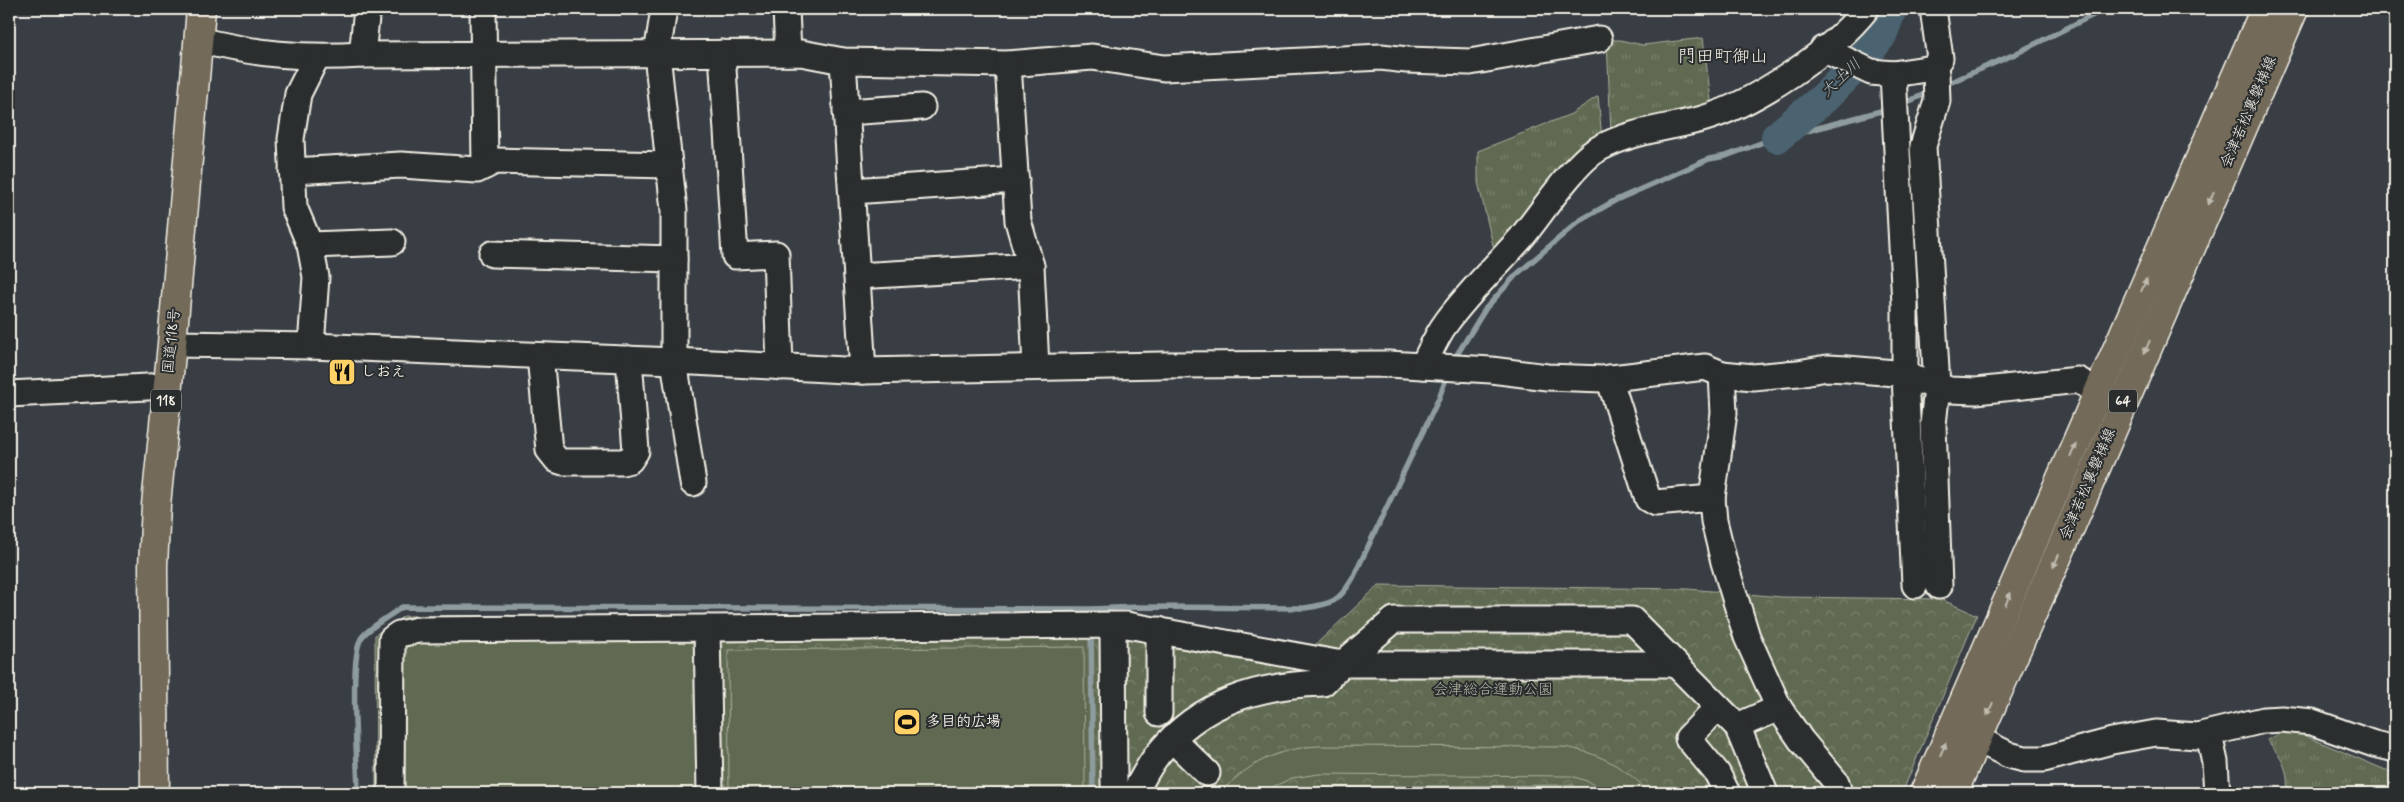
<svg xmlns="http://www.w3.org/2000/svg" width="2404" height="802" font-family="Mynerve,'Klee One',sans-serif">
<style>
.grass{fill:url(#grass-tufts);stroke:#aaae9d}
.park{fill:url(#park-crowns);stroke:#aaae9d}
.pitch{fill:#616b52;stroke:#aaae9d}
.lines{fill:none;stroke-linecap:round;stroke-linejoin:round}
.stream{stroke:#8f9c9f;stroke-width:5.5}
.river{stroke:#4b646f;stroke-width:32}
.minor-casing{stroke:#f4f1e8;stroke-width:29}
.major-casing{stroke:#f4f1e8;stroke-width:31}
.highway-casing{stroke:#f4f1e8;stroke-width:31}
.minor{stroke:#2a2d2e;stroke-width:25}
.major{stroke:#736b5a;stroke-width:28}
.highway{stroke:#736b5a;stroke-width:28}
.oneway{fill:#c0bbaf}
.labels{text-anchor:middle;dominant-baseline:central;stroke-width:4;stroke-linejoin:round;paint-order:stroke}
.shield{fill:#2a2d2e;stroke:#b7b6b0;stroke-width:1}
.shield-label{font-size:14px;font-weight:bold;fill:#f4f1e8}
.street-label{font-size:15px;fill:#f4f1e8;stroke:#2a2d2e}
.poi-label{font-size:15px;font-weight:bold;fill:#f4f1e8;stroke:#2a2d2e;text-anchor:start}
.park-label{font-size:15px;fill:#b2b5a4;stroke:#2a2d2e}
.water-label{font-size:16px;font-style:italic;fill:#b0b9b8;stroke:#2a2d2e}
.quarter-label{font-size:18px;fill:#f4f1e8;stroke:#2a2d2e}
</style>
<defs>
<pattern id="grass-tufts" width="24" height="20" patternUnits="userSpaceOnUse" patternTransform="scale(1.25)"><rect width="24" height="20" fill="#616b52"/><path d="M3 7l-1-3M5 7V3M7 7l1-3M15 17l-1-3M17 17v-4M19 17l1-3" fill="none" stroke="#78816b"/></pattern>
<pattern id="park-crowns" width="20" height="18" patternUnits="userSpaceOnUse" patternTransform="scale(1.25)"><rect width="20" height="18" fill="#616b52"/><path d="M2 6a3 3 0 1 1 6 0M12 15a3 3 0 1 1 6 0" fill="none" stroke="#78816b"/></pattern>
</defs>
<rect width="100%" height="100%" fill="#393e44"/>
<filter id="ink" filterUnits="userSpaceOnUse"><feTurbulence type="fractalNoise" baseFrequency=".02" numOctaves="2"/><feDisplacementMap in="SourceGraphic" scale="10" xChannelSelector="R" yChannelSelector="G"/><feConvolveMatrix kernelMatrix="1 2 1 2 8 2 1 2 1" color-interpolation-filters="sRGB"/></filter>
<g filter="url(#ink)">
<g class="grass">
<path d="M 1703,38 L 1712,108 L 1611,134 L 1607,40 L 1620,40 L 1643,45 Z"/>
<path d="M 1598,96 L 1602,139 L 1496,258 L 1478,182 L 1478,151 L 1571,114 Z"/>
<path d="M 2289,729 L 2395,774 L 2395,793 L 2287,793 C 2289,769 2282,758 2267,740 Z"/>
</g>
<path class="park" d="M 1379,585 L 1688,589 L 1782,597 L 1940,599 L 1977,615 L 1902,793 L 376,793 L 375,635 L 404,616 L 1128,613 L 1313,647 Z"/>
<g class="pitch">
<path d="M 700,638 L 700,793 L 399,793 L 398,639 Z"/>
<path d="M 1084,647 L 1085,793 L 729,793 L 728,650 Z"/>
<path d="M 1319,746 L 1563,747 C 1598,752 1625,767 1650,793 L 1607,793 L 1590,782 L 1571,776 L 1319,774 L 1292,778 L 1260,793 L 1220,793 C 1247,764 1278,748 1319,746 Z"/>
<path d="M 1574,785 L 1574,793 L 1295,793 L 1295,787 Z"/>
</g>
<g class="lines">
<g class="stream">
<path d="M 1942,86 L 2015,54 L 2105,9"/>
<path d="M 1901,105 L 1929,92"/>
<path d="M 1453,361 L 1486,308 L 1516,275 L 1579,221 L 1616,200 L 1709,159 L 1726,156 L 1777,137 L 1785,137 L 1888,109"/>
<path d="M 1091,630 L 1093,793"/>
<path d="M 358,793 C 358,766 348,655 362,637 C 371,626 390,616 402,607 L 1091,609 L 1139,607 L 1305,608 C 1332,604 1339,602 1353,578 L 1438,400 L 1448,374"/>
</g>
<path class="river" d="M 1777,137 L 1825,97 L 1859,63 L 1881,35 L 1891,9"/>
<g class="minor-casing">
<g id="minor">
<path d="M 483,9 L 485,166"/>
<path d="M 664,9 L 657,54 L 674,210 L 674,361 L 693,483"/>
<path d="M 786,9 L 788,53"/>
<path d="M 198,40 C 255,54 303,59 362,55 L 801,53 L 843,61 L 1008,64 L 1092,57 L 1164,68 L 1381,57 L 1407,60 L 1470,62 L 1599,39"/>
<path d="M 1823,49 L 1871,72 L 1893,74 L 1933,68 L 1940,58 L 1933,9"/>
<path d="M 722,53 L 735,256 L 776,254 L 780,367"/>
<path d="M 362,55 L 367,9"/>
<path d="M 843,61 L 863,371"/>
<path d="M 1008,64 L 1018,221 L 1031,266 L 1036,367"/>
<path d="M 1933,68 L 1936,73 L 1937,101 L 1923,146 L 1937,387 L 1933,425 L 1939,586"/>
<path d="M 1893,74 L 1905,304 L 1905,376 L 1915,585"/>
<path d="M 846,112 L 922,107"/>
<path d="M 292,171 L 401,165 L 477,170 L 495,161 L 669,165"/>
<path d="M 852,191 L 1016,180"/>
<path d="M 310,245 L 392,242"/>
<path d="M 492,254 L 674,259"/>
<path d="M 857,276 L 1031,266"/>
<path d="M 172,344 L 311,346 L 674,361 L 863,371 L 1162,365 L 1388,364 L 1491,370 L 1547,377 L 1603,379 L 1705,367 L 1722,374 L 1724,413 L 1712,498 L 1714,521 L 1724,562 L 1747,637 L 1779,708 L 1801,740 L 1836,782 L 1839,793"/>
<path d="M 311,346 L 316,277 L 310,245 L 294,207 L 291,139 L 298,94 L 316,58"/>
<path d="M 540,356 L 549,450 L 557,460 L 563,462 L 622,462 L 630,460 L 636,451 L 629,359"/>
<path d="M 1423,366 C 1430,352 1436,336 1446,323 C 1468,293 1496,266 1521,238 C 1541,214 1575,161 1600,148 C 1631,131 1668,128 1702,119 C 1754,104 1832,52 1866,9"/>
<path d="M 1722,374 L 1753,377 L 1798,373 L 1827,368 L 1847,369 L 1895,373 L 1950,390 L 1976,391 L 2078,380 L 2115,402"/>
<path d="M 1609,378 L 1648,499 L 1655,503 L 1712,498"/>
<path d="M 9,394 L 167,386"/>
<path d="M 1113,626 L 1114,784"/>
<path d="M 707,628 L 1127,625 L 1342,664 L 1675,664"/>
<path d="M 1159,630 L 1159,713"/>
<path d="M 1718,707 L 1688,738 L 1717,773 L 1727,793"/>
<path d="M 1737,726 L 1779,708"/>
<path d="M 2209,735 L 2215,762 L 2217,793"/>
<path d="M 1172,739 L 1207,773"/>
<path d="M 1977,739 L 2009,755 L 2024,759 L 2044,759 L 2112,741 L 2156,733 L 2197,736 L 2264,720 L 2282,719 L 2312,722 L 2374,744 L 2395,749"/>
<path d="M 391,793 L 392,639 L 399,634 L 418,630 L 707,628 L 710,793"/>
<path d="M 1134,793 C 1142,780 1149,765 1158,754 C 1201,701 1259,685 1323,683 L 1342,664 L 1394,620 L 1632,620 L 1737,726 L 1765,793"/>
</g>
</g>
<g class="major-casing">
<g id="major">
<path d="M 1924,793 L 2265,9"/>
<path d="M 1953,793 L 2064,542 L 2294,9"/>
</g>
</g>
<g class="highway-casing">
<path id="highway" d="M 155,793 L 153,566 L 156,505 L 172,344 L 201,9"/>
</g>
<use href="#minor" class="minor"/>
<use href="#major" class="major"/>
<use href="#highway" class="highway"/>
</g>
<defs><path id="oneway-solid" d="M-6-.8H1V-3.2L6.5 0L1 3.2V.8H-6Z" transform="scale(1.25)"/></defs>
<g class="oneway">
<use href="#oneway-solid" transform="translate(2211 198) rotate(113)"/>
<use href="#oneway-solid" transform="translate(2144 285) rotate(-66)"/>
<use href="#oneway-solid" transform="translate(2147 347) rotate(113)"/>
<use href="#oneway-solid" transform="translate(2073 450) rotate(-67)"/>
<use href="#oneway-solid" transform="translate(2056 561) rotate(114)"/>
<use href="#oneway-solid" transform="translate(2008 599) rotate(-67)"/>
<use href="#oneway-solid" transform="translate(1990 709) rotate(114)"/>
<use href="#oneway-solid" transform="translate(1943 749) rotate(-67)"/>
</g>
</g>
<defs>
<g id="restaurant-square" transform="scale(1.4375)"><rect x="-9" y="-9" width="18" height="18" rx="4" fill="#ffd166" stroke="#2a2d2e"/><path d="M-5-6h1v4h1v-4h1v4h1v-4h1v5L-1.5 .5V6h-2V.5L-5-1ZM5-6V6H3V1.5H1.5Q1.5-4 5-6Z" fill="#111"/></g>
<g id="stadium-square" transform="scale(1.4375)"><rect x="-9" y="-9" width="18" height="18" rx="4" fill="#ffd166" stroke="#2a2d2e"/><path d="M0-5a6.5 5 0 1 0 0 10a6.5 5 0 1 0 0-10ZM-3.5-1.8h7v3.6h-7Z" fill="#111"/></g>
</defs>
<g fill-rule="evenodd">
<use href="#restaurant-square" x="342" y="372"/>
<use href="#stadium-square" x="907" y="722"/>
</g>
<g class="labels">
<g class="shield">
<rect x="151" y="389.5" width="30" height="23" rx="4"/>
<rect x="2109" y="389.5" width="28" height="23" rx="4"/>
</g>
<g class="shield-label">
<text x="166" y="401">118</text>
<text x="2123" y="401">64</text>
</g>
<g class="street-label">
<text transform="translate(2249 112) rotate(-67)">会津若松裏磐梯線</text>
<text transform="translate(172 341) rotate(-84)">国道118号</text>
<text transform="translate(2088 484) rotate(-67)">会津若松裏磐梯線</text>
</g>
<g class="poi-label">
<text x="361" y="372">しおえ</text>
<text x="926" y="722">多目的広場</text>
</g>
<g class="park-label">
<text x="1493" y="690">会津総合運動公園</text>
</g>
<g class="water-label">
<text transform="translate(1841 78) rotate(-43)">大土川</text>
</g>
<g class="quarter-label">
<text x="1723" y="57">門田町御山</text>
</g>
</g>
<rect width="2404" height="802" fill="none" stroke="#2a2d2e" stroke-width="30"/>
<rect x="15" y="15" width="2374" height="772" fill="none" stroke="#f4f1e8" stroke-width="2" filter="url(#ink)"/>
</svg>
